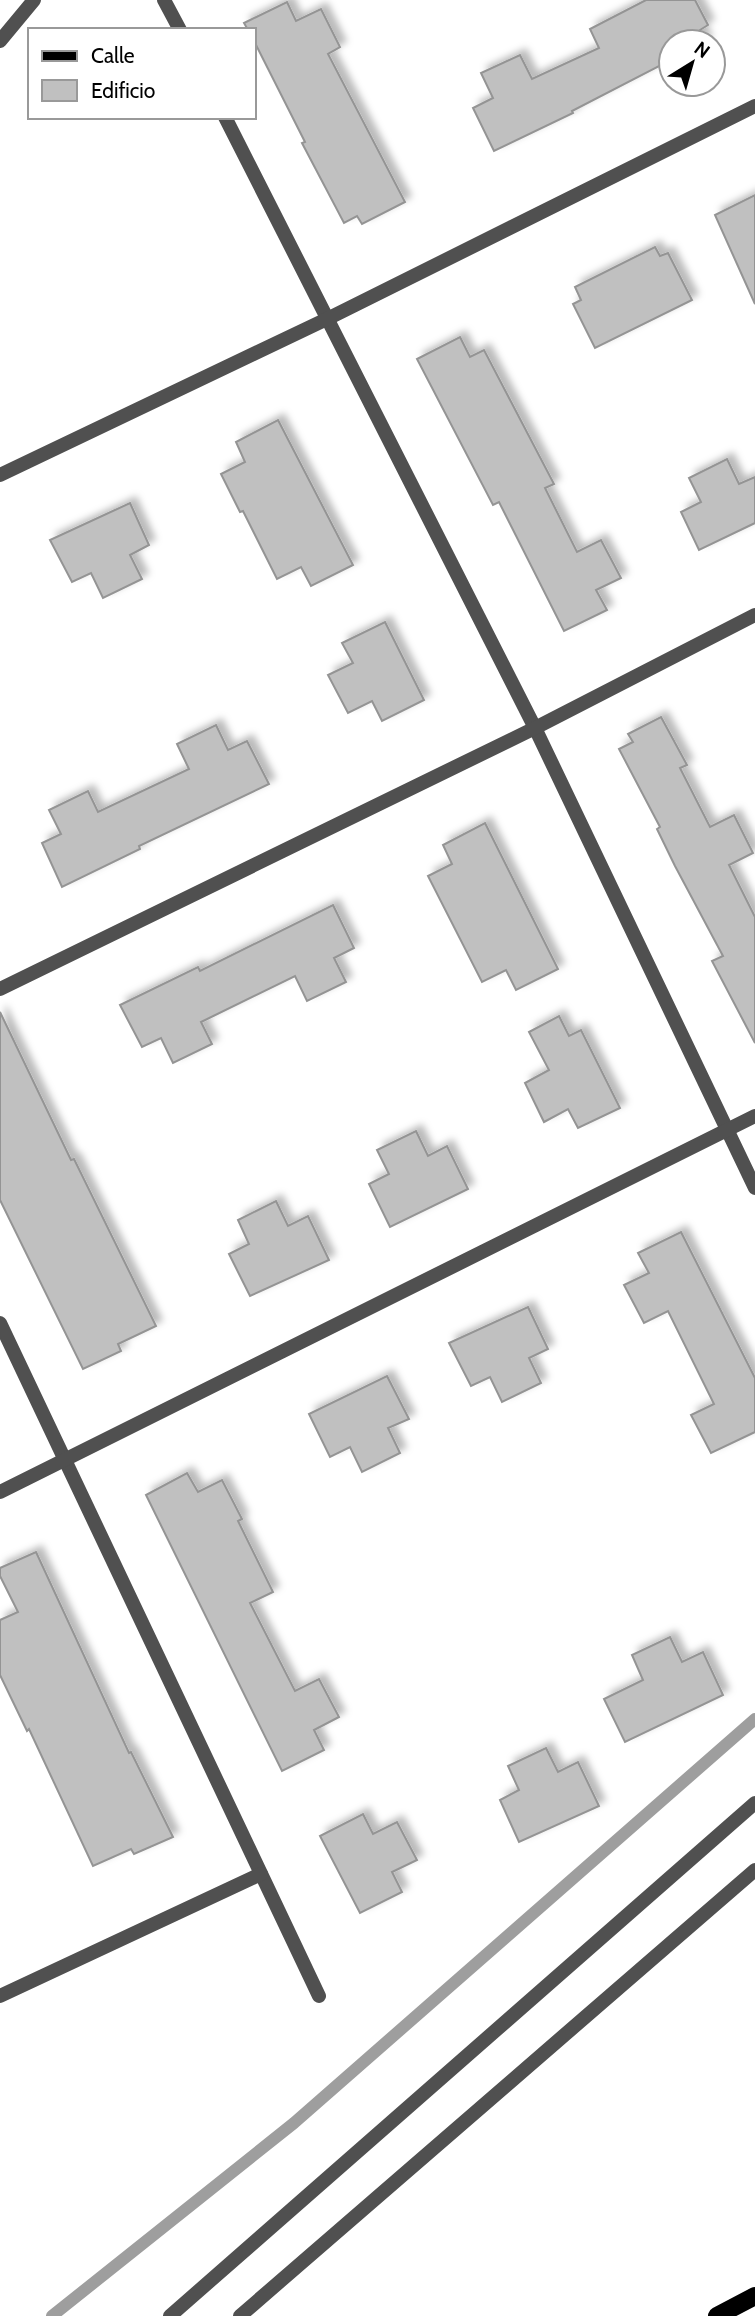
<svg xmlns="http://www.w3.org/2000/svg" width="755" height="2316" font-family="Cabin,sans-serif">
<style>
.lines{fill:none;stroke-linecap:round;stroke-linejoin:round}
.stream{stroke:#9e9e9e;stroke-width:12}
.building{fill:#c0c0c0;stroke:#949494;stroke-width:2;filter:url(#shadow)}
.street{stroke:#505050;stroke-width:14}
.primary{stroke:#000;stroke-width:18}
</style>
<defs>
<filter id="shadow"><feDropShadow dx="6" dy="-6" stdDeviation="3.5" flood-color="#0004"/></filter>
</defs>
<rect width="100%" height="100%" fill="#fff"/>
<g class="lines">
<path class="stream" d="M 52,2316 L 294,2123 L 755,1719"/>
</g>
<g class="building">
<path d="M 646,0 L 695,0 L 708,25 L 700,30 L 706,42 L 671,42 L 671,60 L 572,111 L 573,113 L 494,151 L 473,108 L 493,98 L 481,73 L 520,55 L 532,79 L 599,48 L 590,29 Z"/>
<path d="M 287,2 L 296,21 L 321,9 L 340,47 L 328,54 L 405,202 L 362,224 L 357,216 L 344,223 L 302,143 L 305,142 L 254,41 L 254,30 L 248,30 L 244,23 Z"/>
<path d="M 755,195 L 755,304 L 715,215 Z"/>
<path d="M 655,247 L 660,256 L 668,253 L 692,300 L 595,348 L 573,304 L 581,300 L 575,287 Z"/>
<path d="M 460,337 L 470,357 L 484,350 L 554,484 L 545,488 L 577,552 L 601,540 L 621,578 L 596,590 L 607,610 L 564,631 L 499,502 L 493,505 L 417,359 Z"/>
<path d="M 278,420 L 353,565 L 311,586 L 301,567 L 277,579 L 243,511 L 240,512 L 221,474 L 245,462 L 236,442 Z"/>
<path d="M 727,459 L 739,484 L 755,477 L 755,523 L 699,550 L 681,512 L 701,502 L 689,478 Z"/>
<path d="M 130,503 L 149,545 L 130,555 L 142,579 L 103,598 L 91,573 L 72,582 L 50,540 Z"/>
<path d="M 385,622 L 424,700 L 382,721 L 372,701 L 348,713 L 328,675 L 353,663 L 342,643 Z"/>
<path d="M 661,717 L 687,765 L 680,768 L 710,827 L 734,815 L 753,853 L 729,865 L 755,917 L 755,1043 L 712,961 L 723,956 L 675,866 L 657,829 L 660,827 L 619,749 L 633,742 L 628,734 Z"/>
<path d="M 216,725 L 228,750 L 247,741 L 269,784 L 139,846 L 140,849 L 62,887 L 42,843 L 61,834 L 49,810 L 88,791 L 98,812 L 189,769 L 177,744 Z"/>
<path d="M 485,823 L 558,969 L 516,990 L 506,970 L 482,982 L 428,876 L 452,864 L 443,845 Z"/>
<path d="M 333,905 L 354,948 L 334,958 L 346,982 L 307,1001 L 295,976 L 201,1022 L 212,1044 L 173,1063 L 161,1038 L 142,1047 L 120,1005 L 198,967 L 200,971 Z"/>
<path d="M 0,1012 L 71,1160 L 74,1159 L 156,1326 L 118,1344 L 121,1351 L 83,1369 L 0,1200 Z"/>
<path d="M 559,1016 L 569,1036 L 581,1030 L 620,1108 L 578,1128 L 568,1109 L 544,1122 L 525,1083 L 549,1070 L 529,1032 Z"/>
<path d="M 416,1131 L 428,1156 L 447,1146 L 468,1189 L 390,1227 L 369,1184 L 389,1174 L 377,1150 Z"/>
<path d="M 276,1201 L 288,1226 L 308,1216 L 329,1260 L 250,1296 L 229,1254 L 249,1244 L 238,1220 Z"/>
<path d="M 681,1232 L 755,1378 L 755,1432 L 711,1453 L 691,1415 L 714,1404 L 668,1311 L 644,1323 L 624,1285 L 649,1273 L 638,1253 Z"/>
<path d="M 528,1307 L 548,1349 L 529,1358 L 541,1383 L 502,1402 L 490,1377 L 471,1386 L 449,1343 Z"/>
<path d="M 387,1376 L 409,1419 L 388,1428 L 400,1453 L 362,1472 L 350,1447 L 330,1457 L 309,1414 Z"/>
<path d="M 187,1473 L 198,1492 L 222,1480 L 242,1519 L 238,1521 L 273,1592 L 250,1603 L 295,1691 L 319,1679 L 339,1717 L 314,1730 L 324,1750 L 282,1771 L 146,1495 Z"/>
<path d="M 36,1552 L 129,1753 L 131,1752 L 173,1837 L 134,1854 L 131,1849 L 93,1866 L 29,1729 L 27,1731 L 0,1675 L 0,1620 L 18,1612 L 0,1576 L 0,1568 Z"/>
<path d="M 670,1637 L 682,1662 L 703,1652 L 723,1695 L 625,1742 L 604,1699 L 643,1680 L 632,1655 Z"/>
<path d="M 546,1748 L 558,1772 L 578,1762 L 599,1806 L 519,1842 L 500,1800 L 519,1790 L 508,1766 Z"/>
<path d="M 363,1814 L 373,1834 L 397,1822 L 417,1860 L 392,1872 L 402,1892 L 360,1913 L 320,1836 Z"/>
</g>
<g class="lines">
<g class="street">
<path d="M 164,0 L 180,30"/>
<path d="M 0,41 L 34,0"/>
<path d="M 225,117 L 535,728 L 755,1188"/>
<path d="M 0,475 L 329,318 L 755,106"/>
<path d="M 0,989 L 535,728 L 755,615"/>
<path d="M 0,1323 L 319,1996"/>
<path d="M 0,1492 L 755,1116"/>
<path d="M 0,1996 L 261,1874"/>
<path d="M 170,2316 L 755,1803"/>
<path d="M 240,2316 L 755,1870"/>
</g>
<path class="primary" d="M 717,2316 L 755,2296"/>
</g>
<rect x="28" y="28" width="228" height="91" fill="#ffffff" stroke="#999999" stroke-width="2"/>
<rect x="42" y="51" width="35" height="10" fill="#000000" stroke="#999999" stroke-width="2"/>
<text x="91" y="63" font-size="21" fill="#000000">Calle</text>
<rect x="42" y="80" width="35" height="21" fill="#c0c0c0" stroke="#999999" stroke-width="2"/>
<text x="91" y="98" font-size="21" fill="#000000">Edificio</text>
<g transform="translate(692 63) rotate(37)"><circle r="33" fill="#ffffff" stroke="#999999" stroke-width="2"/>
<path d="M0-5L12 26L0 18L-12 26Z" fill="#000000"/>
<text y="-10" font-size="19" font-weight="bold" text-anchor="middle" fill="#000000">N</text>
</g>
</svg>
